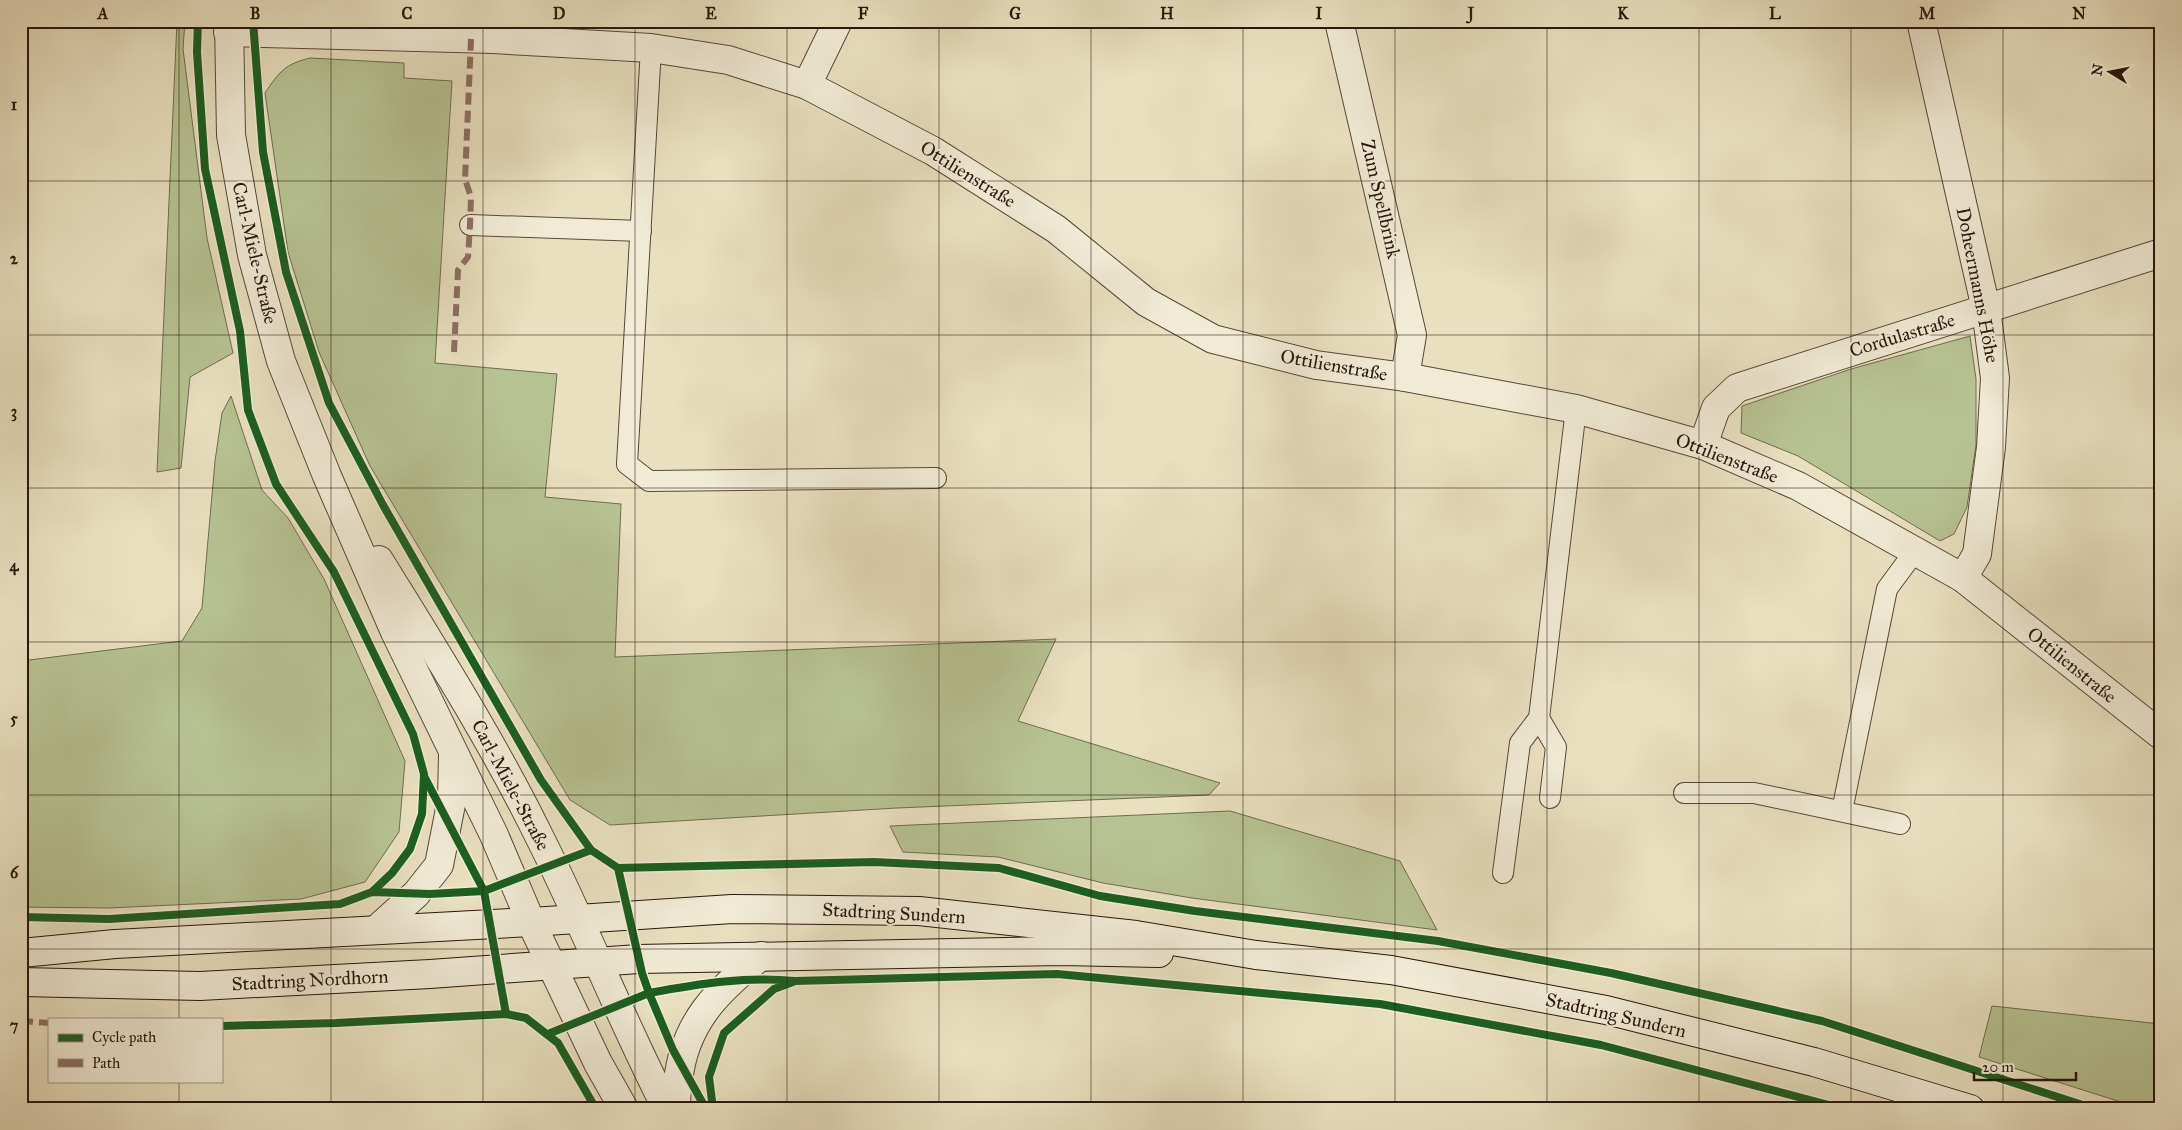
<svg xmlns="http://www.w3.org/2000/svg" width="2182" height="1130" font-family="'IM FELL Great Primer',serif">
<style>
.green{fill:#b7c292;stroke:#706c50}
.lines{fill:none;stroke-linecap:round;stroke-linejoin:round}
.service-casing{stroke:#58483a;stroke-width:22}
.minor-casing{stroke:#58483a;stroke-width:30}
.tertiary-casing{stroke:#58483a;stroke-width:30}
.secondary-casing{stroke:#28160d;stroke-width:30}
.service{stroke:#f1ebd6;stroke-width:20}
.minor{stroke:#f1ebd6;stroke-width:28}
.tertiary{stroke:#f1ebd6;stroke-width:28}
.secondary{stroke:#f1ebd6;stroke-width:28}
.quiet{stroke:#8d6e63;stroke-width:6;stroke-dasharray:12 6;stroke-linecap:butt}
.cycleway-casing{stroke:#f1ebd6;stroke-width:11}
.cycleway{stroke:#1b5e20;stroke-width:8}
.grid{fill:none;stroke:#28160d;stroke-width:1;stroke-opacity:0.55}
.labels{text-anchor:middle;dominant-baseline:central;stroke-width:4;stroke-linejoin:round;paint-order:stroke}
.street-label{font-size:19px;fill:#28160d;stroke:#f1ebd6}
.neatline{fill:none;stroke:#28160d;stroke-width:2}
.grid-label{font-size:16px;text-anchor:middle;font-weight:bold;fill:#28160d}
</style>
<rect width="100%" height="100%" fill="#e9e0c0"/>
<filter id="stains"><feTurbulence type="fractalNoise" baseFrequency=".004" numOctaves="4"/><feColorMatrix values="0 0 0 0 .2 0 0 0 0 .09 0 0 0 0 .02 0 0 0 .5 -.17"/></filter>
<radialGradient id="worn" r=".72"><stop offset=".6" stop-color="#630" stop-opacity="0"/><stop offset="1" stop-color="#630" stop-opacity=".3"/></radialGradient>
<g class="green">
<path d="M 177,21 L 185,21 L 183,49 L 207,238 L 233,353 L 190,377 L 181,468 L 157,472 Z"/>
<path d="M 310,58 L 404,63 L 404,78 L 452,81 L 435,363 L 557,374 L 545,497 L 621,504 L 615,657 L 1056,639 L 1018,721 L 1220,783 L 1209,795 L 897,808 L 610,825 L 570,800 L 370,466 L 319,352 L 288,252 L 265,93 C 279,72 285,64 310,58 Z"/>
<path d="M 1970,336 L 1976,379 L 1976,445 L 1967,507 L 1954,534 L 1940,541 L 1798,456 L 1741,433 L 1742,406 L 1851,369 Z"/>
<path d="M 231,396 L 262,490 L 288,518 L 324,579 L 405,761 L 399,832 L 365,882 L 301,899 L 109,908 L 21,907 L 21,661 L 182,641 L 202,608 L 215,461 L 222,413 Z"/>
<path d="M 1230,811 L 1400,861 L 1437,930 L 1192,898 L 1103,883 L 998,857 L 903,852 L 890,826 Z"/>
<path d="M 1992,1006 L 2161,1024 L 2161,1109 L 2143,1109 L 1979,1057 Z"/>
</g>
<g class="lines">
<g class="service-casing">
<g id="service">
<path d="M 651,48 L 627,464 L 649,481 L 936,478"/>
<path d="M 470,225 L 641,231"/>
<path d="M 1539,718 L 1556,747 L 1550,798"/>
<path d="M 1684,793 L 1754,793 L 1900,824"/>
<path d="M 1842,811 L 1887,589 L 1915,551"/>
<path d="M 1503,873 L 1520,743 L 1539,718 L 1576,409"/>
</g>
</g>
<g class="minor-casing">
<g id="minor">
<path d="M 1339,21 L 1412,335 L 1405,377"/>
<path d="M 1921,21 L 1986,309 L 1995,378 L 1991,447 L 1977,554 L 1963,578"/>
<path d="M 228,32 L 493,39 L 651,48 L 728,60 L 807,85 L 933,151 L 1056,229 L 1146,302 L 1213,339 L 1316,365 L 1405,377 L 1576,409 L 1703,445 L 1798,486 L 1963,578 L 2161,735"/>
<path d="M 807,85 L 838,21"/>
<path d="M 1703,445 L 1716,408 L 1737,388 L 2161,253"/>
</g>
</g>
<g class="tertiary-casing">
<g id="tertiary">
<path d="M 229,21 L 231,135 L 252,255 L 281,361 L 327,476 L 395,632 L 494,835 L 531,922 L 598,1063 L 624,1109"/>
<path d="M 379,560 C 435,651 493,742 540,838 C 585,927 621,1020 667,1109"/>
<path d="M 376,930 L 416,894 L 439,865 L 452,799 L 453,755"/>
<path d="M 677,1109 C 675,1101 677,1091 678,1082 C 684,1023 717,991 761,956"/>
</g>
</g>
<g class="secondary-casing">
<g id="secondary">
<path d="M 21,953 L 115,944 L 531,922 L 732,909 L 919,911 L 1136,935 L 1256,955 L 1391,970 L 1606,1010 L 1814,1062 L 1970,1109"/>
<path d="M 21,982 L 200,986 L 430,974 L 638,959 L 1062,951 L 1159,953"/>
</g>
</g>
<use href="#service" class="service"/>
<use href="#minor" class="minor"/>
<use href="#tertiary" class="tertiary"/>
<use href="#secondary" class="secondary"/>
<g class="quiet">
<path d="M 454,352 L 458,270 L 468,257 L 470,225 L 471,197 L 465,179 L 471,39"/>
<path d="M 21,1021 L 49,1023"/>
</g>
<g class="cycleway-casing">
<g id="cycleway">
<path d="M 198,21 L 197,52 L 205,169 L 240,331 L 248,410 L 276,484 L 334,572 L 413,734 L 424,774 L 422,814 L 410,849 L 392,873 L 372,892"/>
<path d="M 253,21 L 263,152 L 286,272 L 329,403 L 383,505 L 541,780 L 591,850 L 618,868 L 874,862 L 999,868 L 1100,896 L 1195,911 L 1438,941 L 1611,973 L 1822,1021 L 2095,1109"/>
<path d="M 21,917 L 109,919 L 340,904 L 372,892 L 430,894 L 484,891 L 424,776"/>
<path d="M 506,1014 L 484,891 L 591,850"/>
<path d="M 221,1026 L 336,1023 L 506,1014 L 526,1018 L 558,1043 L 596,1109"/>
<path d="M 548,1034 L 649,993 L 642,973 L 618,868"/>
<path d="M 706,1109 L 673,1050 L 649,993 C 698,984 745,976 795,981 L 1057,974 L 1380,1004 L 1601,1045 L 1844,1109"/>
<path d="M 713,1109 L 709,1077 L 724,1033 L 774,989 L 793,982"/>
</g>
</g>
<use href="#cycleway" class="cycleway"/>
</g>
<path class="grid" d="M 179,21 L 179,1019M 331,21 L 331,1109M 483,21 L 483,1109M 635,21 L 635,1109M 787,21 L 787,1109M 939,21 L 939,1109M 1091,21 L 1091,1109M 1243,21 L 1243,1109M 1395,21 L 1395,1109M 1547,21 L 1547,1109M 1699,21 L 1699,1109M 1851,21 L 1851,1109M 2003,21 L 2003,1109M 21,181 L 2161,181M 21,335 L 2161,335M 21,488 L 2161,488M 21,642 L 2161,642M 21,795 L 2161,795M 21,949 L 2161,949M 179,1081 L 179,1109"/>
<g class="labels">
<g class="street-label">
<text transform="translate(968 174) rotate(32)">Ottilienstraße</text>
<text transform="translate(1381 199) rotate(77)">Zum Spellbrink</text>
<text transform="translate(255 253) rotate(77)">Carl-Miele-Straße</text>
<text transform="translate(1978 285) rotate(79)">Doheermanns Höhe</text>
<text transform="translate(1902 335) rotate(-17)">Cordulastraße</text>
<text transform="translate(1334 365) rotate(10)">Ottilienstraße</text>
<text transform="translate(1727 458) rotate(21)">Ottilienstraße</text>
<text transform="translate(2072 665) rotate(39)">Ottilienstraße</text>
<text transform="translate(511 785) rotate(62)">Carl-Miele-Straße</text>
<text transform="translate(894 913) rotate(3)">Stadtring Sundern</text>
<text transform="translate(310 980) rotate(-3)">Stadtring Nordhorn</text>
<text transform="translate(1616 1015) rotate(13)">Stadtring Sundern</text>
</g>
</g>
<rect width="2182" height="1130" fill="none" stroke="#e9e0c0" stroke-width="55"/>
<rect x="48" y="1018" width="175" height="65" fill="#f1ebd6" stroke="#a19686"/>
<rect x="58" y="1034" width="25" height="8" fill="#1b5e20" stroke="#a19686"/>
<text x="92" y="1042" font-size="15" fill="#28160d">Cycle path</text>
<rect x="58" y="1059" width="25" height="8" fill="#8d6e63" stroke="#a19686"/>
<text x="92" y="1068" font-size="15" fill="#28160d">Path</text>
<g transform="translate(2110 72) rotate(280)" stroke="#f1ebd6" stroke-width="4" paint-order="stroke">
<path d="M0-4L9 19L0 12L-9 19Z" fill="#28160d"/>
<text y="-8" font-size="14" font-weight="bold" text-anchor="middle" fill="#28160d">N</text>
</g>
<path d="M1974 1072v8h102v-8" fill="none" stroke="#28160d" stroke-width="2.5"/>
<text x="1982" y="1072" font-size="15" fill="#28160d" stroke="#f1ebd6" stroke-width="4" paint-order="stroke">20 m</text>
<rect x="28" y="28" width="2126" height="1074" class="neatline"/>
<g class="grid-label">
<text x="103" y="19">A</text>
<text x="255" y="19">B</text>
<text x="407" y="19">C</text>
<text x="559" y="19">D</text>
<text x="711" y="19">E</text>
<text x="863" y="19">F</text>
<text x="1015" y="19">G</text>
<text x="1167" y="19">H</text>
<text x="1319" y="19">I</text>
<text x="1471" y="19">J</text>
<text x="1623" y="19">K</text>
<text x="1775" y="19">L</text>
<text x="1927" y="19">M</text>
<text x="2079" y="19">N</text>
<text x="14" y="110">1</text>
<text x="14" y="264">2</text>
<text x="14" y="417">3</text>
<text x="14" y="571">4</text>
<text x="14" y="724">5</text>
<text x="14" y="878">6</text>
<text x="14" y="1031">7</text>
</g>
<rect width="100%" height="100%" filter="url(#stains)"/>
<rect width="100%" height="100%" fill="url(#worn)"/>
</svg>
